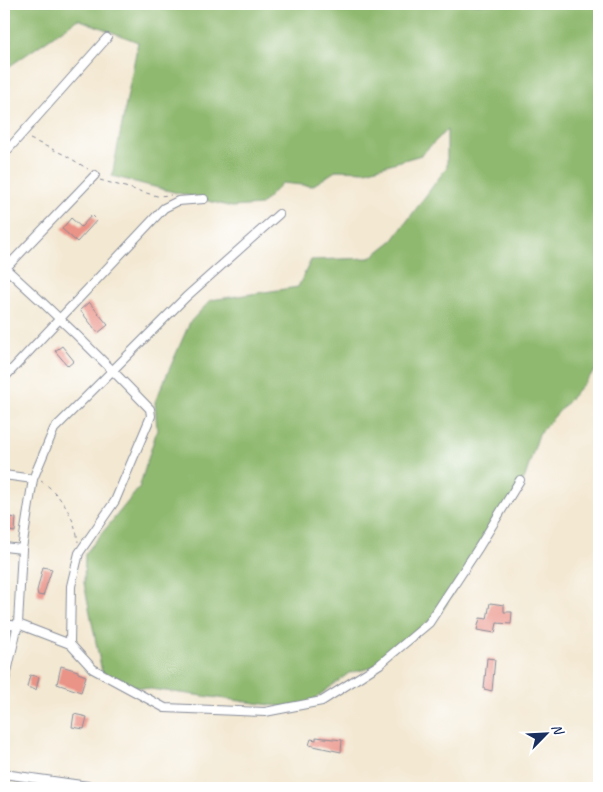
<svg xmlns="http://www.w3.org/2000/svg" width="603" height="792" font-family="Caveat,sans-serif">
<style>
.forest{fill:#90b970;stroke:#567467}
.building{fill:#ea9387}
.lines{fill:none;stroke-linecap:round;stroke-linejoin:round}
.street-casing{stroke:#878c98;stroke-width:10}
.path{stroke:#878c98;stroke-width:1;stroke-dasharray:4 4;stroke-linecap:butt}
.street{stroke:#fff;stroke-width:8}
</style>
<rect width="100%" height="100%" fill="#fff"/>
<filter id="ink" filterUnits="userSpaceOnUse"><feTurbulence type="fractalNoise" baseFrequency=".02" numOctaves="2"/><feDisplacementMap in="SourceGraphic" scale="10" xChannelSelector="R" yChannelSelector="G"/><feConvolveMatrix kernelMatrix="1 2 1 2 8 2 1 2 1" color-interpolation-filters="sRGB"/></filter>
<filter id="wash" filterUnits="userSpaceOnUse"><feTurbulence type="fractalNoise" baseFrequency=".0096" numOctaves="4" result="noise"/><feDisplacementMap in="SourceGraphic" scale="20" xChannelSelector="R" yChannelSelector="G"/><feGaussianBlur stdDeviation="1.12" result="paint"/><feColorMatrix in="noise" values="0 0 0 0 0 0 0 0 0 0 0 0 0 0 0 0 0 1.4 0 .05"/><feComposite in="paint" operator="in"/></filter>
<g filter="url(#wash)">
<rect width="100%" height="100%" fill="#f3e8d2"/>
<path class="forest" d="M 4,4 L 599,4 L 599,366 L 539,434 L 525,477 L 442,611 L 371,668 L 349,673 L 301,709 L 128,686 L 102,672 L 84,583 L 85,554 L 139,488 L 157,430 L 155,402 L 190,322 L 211,300 L 298,287 L 311,260 L 370,258 L 393,240 L 447,167 L 447,130 L 421,155 L 366,171 L 337,170 L 312,186 L 282,183 L 261,205 L 232,207 L 112,176 L 138,42 L 78,19 L 4,70 Z"/>
<g id="blocks">
<g class="building">
<path d="M 92,215 L 97,220 L 77,242 L 62,229 L 71,218 L 81,227 Z"/>
<path d="M 89,302 L 108,325 L 98,333 L 80,310 Z"/>
<path d="M 62,346 L 74,361 L 68,366 L 55,351 Z"/>
<path d="M 4,516 L 16,518 L 15,532 L 4,530 Z"/>
<path d="M 43,567 L 52,569 L 43,596 L 38,595 L 37,591 Z"/>
<path d="M 490,603 L 504,605 L 504,612 L 512,612 L 511,624 L 497,623 L 495,633 L 477,630 L 480,618 L 487,619 Z"/>
<path d="M 487,658 L 495,659 L 492,691 L 484,689 Z"/>
<path d="M 61,666 L 78,671 L 78,673 L 86,676 L 81,692 L 57,684 Z"/>
<path d="M 30,675 L 39,677 L 36,690 L 27,687 Z"/>
<path d="M 74,714 L 87,717 L 84,729 L 72,727 Z"/>
<path d="M 316,737 L 342,740 L 341,752 L 309,745 L 311,739 L 316,740 Z"/>
</g>
</g>
</g>
<g filter="url(#ink)">
<use href="#blocks" fill-opacity="0" stroke="#878c98" stroke-width="1"/>
<g class="lines">
<g class="street-casing">
<g id="street">
<path d="M 4,154 L 107,38"/>
<path d="M 279,214 L 186,297 L 54,429 L 33,479 L 22,549 L 18,624 L 70,644 L 93,669 L 165,708 L 265,712 L 322,701 L 380,664 L 429,623 L 479,547 L 520,480"/>
<path d="M 4,267 C 54,312 103,360 150,409 L 151,416 L 115,501 L 79,553 L 71,586 L 70,644"/>
<path d="M 4,270 L 95,175"/>
<path d="M 4,378 L 164,208 L 178,201 L 204,199"/>
<path d="M 4,475 L 33,479"/>
<path d="M 4,547 L 22,549"/>
<path d="M 4,624 L 18,626"/>
<path d="M 4,685 L 18,624"/>
<path d="M 4,774 L 102,788"/>
</g>
</g>
<g class="path">
<path d="M 30,139 L 65,155 L 88,169"/>
<path d="M 100,180 L 157,196 L 171,195"/>
<path d="M 41,481 C 60,493 76,519 78,542"/>
</g>
<use href="#street" class="street"/>
</g>
</g>
<rect width="603" height="792" fill="none" stroke="#fff" stroke-width="20"/>
<g transform="translate(546 734) rotate(66)" stroke="#ffffff" stroke-width="4" paint-order="stroke">
<path d="M0-4L9 19L0 12L-9 19Z" fill="#1b2f5e"/>
<text y="-8" font-size="14" font-weight="bold" text-anchor="middle" fill="#1b2f5e">N</text>
</g>
</svg>
